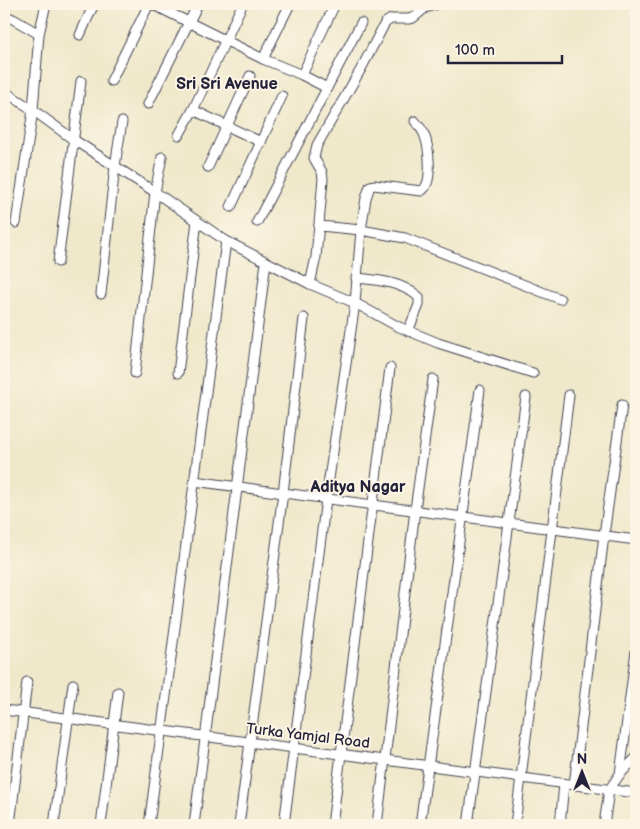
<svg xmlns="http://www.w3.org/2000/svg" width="640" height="829" font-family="'Balsamiq Sans',sans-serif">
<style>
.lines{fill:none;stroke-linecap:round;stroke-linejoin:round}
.minor-casing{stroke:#414050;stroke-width:11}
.minor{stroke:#fff;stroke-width:9}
.labels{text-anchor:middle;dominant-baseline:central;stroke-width:4;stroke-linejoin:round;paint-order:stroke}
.street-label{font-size:15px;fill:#22223b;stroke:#fcf5e5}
.neighbourhood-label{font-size:16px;font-weight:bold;fill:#22223b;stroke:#fcf5e5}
</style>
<rect width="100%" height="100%" fill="#fcf5e5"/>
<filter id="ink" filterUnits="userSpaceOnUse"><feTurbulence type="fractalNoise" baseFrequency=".02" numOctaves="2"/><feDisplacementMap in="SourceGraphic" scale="10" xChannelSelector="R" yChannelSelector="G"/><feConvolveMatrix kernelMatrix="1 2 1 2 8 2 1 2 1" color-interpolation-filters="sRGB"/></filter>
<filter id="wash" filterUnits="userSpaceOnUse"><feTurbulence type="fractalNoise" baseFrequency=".0096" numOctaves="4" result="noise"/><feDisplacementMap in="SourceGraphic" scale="20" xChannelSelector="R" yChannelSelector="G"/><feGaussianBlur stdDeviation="1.12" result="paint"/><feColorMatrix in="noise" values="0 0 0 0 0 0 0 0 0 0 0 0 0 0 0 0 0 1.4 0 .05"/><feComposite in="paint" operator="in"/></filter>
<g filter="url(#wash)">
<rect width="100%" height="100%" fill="#efe8ca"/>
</g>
<g filter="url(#ink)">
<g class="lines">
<g class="minor-casing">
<g id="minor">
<path d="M 152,4 L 263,59 L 302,75 L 327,88"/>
<path d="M 4,15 L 13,19 L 39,34"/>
<path d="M 80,35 L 94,4"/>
<path d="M 263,59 L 290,4"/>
<path d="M 302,75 L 334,6"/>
<path d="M 111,81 L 149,4"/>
<path d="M 4,91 L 33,110 L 74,140 L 155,192 L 226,241 L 310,284 L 355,303 L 397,326 L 438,343 L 533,373"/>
<path d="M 148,104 L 198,4"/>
<path d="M 193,110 L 261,142"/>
<path d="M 179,135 L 193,110 L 242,5"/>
<path d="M 208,167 L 250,76"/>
<path d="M 231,207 L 282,96"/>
<path d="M 257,222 L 361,23"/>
<path d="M 16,223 L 33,110 L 39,34 L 46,4"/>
<path d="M 320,226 L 361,230 L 405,238 L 560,299"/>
<path d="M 58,262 L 81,81"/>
<path d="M 356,278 C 379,280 401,282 419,297 L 419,305 L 408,331"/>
<path d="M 310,284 L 316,257 L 323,179 L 322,172 L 314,158 L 317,145 L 361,69 L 385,23 L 391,19 L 408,19 L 413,18 L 425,8 L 438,4"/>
<path d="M 101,294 L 115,166 L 122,122"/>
<path d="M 135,373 L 155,192 L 162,157"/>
<path d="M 178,373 L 197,221"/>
<path d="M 194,481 L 636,540"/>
<path d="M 4,710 L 636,793"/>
<path d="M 620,774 L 636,651"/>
<path d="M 574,785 L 604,535 L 622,405"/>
<path d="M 10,825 L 27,682"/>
<path d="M 54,825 L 73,684"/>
<path d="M 101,825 L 118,692"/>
<path d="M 149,825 L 226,241"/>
<path d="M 194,825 L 266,262"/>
<path d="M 239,825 L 283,493 L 304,318"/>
<path d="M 284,825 L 326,499 L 355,303 L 361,230 L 366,198 L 370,186 L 374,185 L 421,191 C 434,185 429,146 424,134 C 422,129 418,125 415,121"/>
<path d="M 332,825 L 390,368"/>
<path d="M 377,825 L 415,510 L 433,379"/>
<path d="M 420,825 L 480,390"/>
<path d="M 468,825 L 526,397"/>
<path d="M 515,825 L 569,395"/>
<path d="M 560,825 L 564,784"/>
<path d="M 604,825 L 609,790 L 620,774 L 636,758"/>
</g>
</g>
<use href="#minor" class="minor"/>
</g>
</g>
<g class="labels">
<g class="street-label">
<text transform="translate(308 736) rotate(7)">Turka Yamjal Road</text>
</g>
<g class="neighbourhood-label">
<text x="227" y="84">Sri Sri Avenue</text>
<text x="358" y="487">Aditya Nagar</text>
</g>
</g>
<rect width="640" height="829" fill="none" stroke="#fcf5e5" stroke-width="20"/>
<g transform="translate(582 772)" stroke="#fcf5e5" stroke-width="4" paint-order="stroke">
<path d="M0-4L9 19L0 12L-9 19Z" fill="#22223b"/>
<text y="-8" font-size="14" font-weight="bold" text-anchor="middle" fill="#22223b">N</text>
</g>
<path d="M448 55v8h114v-8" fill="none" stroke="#22223b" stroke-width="2.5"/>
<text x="455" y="55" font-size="15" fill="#22223b" stroke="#fcf5e5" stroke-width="4" paint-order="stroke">100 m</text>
</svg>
